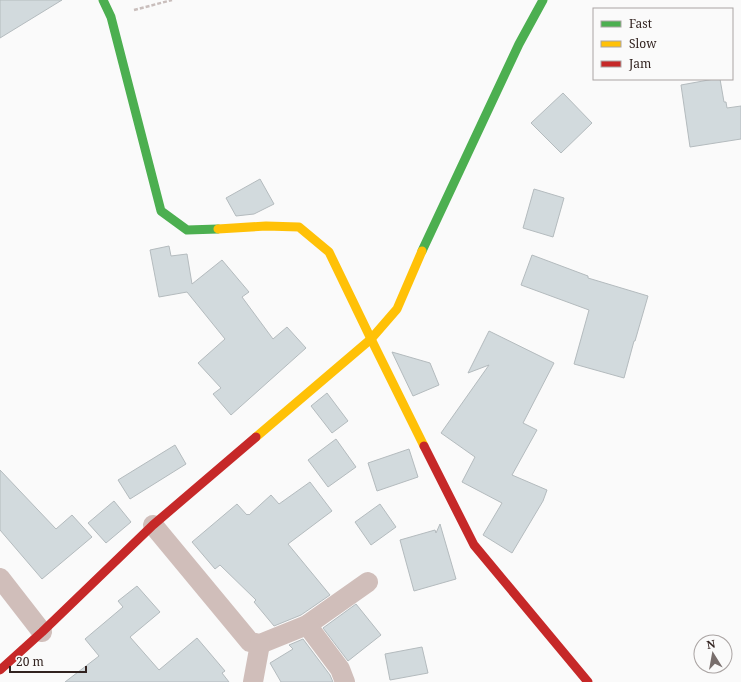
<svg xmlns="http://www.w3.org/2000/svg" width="741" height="682" font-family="'Noto Serif',serif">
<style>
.building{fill:#d2dadd;stroke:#b4bbbe}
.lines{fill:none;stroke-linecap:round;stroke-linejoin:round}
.path{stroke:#c9bebc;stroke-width:2.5;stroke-dasharray:4 2;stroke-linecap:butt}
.street{stroke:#d0beba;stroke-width:20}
.fast{stroke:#4caf50;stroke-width:9}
.slow{stroke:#ffc107;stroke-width:9}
.jam{stroke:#c62828;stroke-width:9}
</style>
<rect width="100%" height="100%" fill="#fafafa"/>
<g class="building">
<path d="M 0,0 L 62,0 L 0,38 Z"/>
<path d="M 714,79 L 720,79 L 724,102 L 726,102 L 727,108 L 741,106 L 741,139 L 690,147 L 681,85 Z"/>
<path d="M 563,93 L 592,123 L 561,153 L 531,123 Z"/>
<path d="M 260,179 L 274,204 L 254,214 L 236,216 L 226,198 Z"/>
<path d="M 534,189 L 564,198 L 553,237 L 523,228 Z"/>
<path d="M 169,246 L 171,256 L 187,254 L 192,284 L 222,260 L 249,292 L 242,297 L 273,339 L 287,327 L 306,348 L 231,415 L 213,394 L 221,388 L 198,363 L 225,339 L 187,292 L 159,297 L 150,250 Z"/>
<path d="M 532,255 L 588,276 L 588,278 L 648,296 L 635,341 L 634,341 L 624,378 L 574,364 L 589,310 L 521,285 Z"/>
<path d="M 489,331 L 554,363 L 523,423 L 537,430 L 512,475 L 547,490 L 543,501 L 512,553 L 483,535 L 502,503 L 462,482 L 475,457 L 441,433 L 489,365 L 468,373 Z"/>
<path d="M 392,352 L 430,363 L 439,385 L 413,396 Z"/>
<path d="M 327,393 L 348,421 L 332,433 L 311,406 Z"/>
<path d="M 336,439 L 356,467 L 328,487 L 308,460 Z"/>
<path d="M 175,445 L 186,464 L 130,499 L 118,480 Z"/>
<path d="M 409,449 L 418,477 L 377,491 L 368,463 Z"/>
<path d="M 0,470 L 56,529 L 72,515 L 92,537 L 42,579 L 0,530 Z"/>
<path d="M 310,482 L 332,511 L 288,544 L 330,595 L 301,615 L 274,626 L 254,602 L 256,600 L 220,565 L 215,569 L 192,542 L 237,504 L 247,515 L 248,514 L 249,515 L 271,495 L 279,504 Z"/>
<path d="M 114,501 L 131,522 L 106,543 L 88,523 Z"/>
<path d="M 380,504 L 396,527 L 371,545 L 355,522 Z"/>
<path d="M 440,524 L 456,579 L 414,591 L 400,540 L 435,530 L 436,533 Z"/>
<path d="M 137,586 L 160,612 L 130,637 L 159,670 L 197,638 L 225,671 L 222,673 L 229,682 L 65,682 L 99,656 L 85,639 L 123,607 L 118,601 Z"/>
<path d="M 356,604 L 381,635 L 348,661 L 323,628 Z"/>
<path d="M 303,639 L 330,675 L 333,682 L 281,682 L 270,663 L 293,649 L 289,645 Z"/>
<path d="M 422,647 L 428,673 L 390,680 L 385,654 Z"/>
</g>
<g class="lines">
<path class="path" d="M 134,10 L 172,0"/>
<g class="street">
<path d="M 153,525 L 250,642 L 260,644 L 307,625 L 368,582"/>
<path d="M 0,578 L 42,632"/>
<path d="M 307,625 L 340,669 L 345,682"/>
<path d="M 253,682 L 260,644"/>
</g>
<g class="fast">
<path d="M 103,0 L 111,17 L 161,211 L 187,230 L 218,229"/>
<path d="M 422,251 L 519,44 L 543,0"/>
</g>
<g class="slow">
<path d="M 218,229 L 266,226 L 299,227 L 329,252 L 371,339 L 424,446"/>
<path d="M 256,437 L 371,339 L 397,309 L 422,251"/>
</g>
<g class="jam">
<path d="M 424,446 L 474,545 L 588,682"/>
<path d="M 0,670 L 42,632 L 153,525 L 256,437"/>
</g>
</g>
<rect x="593" y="8" width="140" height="72" fill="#fafafa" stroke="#aaa4a3"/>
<rect x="601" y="21" width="20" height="6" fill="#4caf50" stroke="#aaa4a3"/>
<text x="629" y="28" font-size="12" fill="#322320">Fast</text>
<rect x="601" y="41" width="20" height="6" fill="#ffc107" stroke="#aaa4a3"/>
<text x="629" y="48" font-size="12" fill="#322320">Slow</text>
<rect x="601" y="61" width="20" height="6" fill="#c62828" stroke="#aaa4a3"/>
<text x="629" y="68" font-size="12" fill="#322320">Jam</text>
<g transform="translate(713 654) rotate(349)"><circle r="19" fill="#fafafa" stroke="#aaa4a3"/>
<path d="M0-3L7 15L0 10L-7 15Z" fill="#786e6c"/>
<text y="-6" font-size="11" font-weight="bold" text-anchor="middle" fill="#322320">N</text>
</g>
<path d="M10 666v6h76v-6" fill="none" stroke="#322320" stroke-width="2"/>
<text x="16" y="666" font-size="12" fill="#322320" stroke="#fafafa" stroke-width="3" paint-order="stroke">20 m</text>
</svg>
